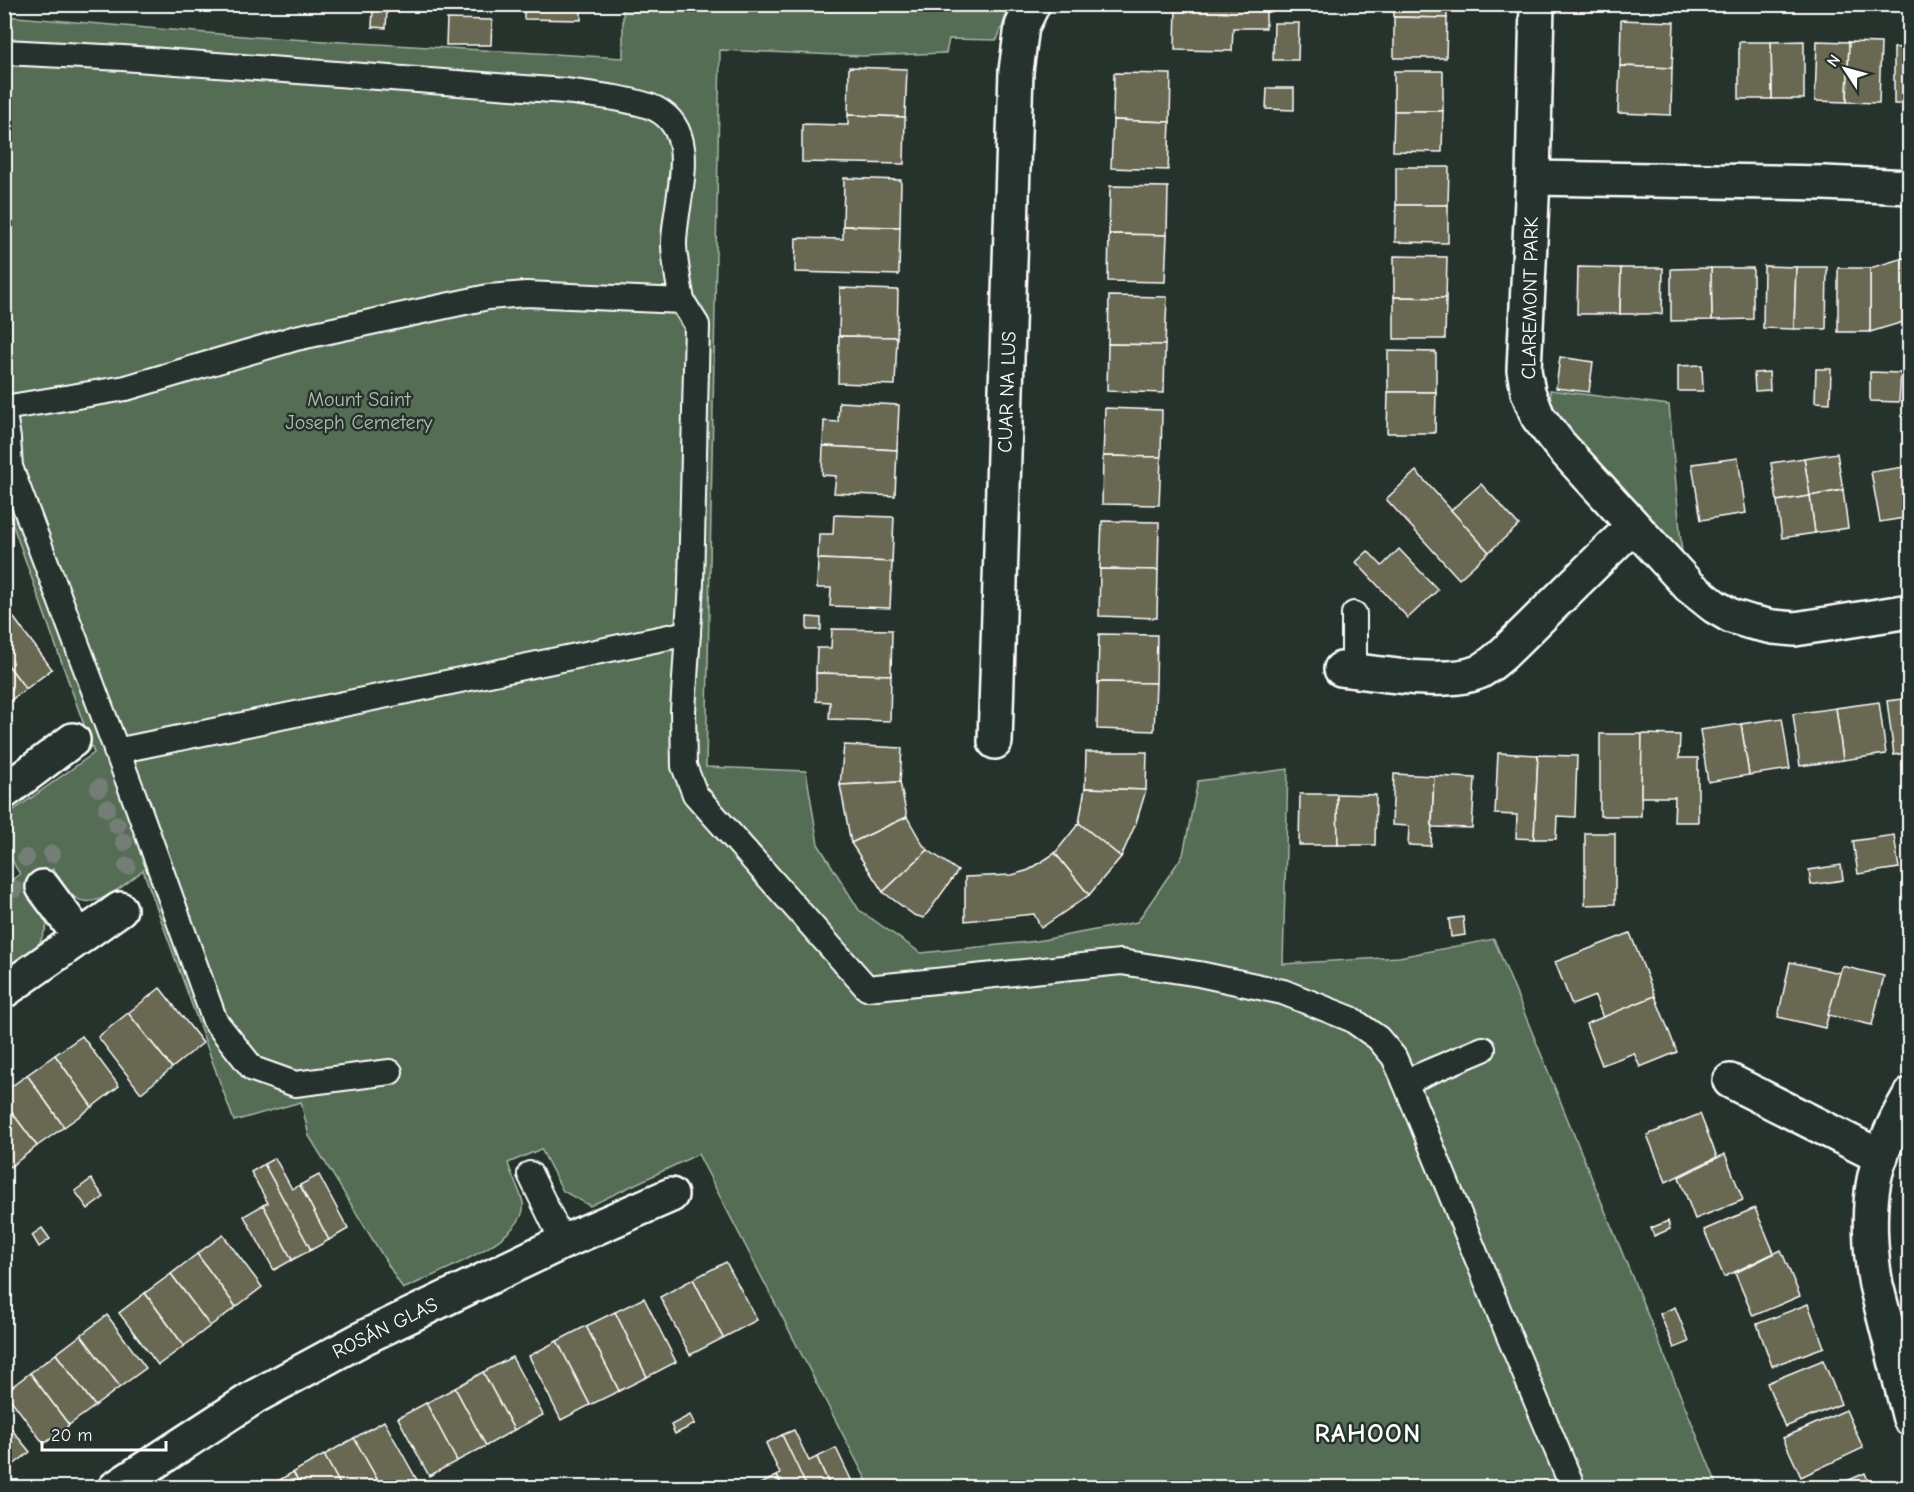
<svg xmlns="http://www.w3.org/2000/svg" width="1914" height="1492" font-family="'Comic Neue',sans-serif">
<style>
.green{fill:#546d54;stroke:#aab6aa;stroke-width:1.5}
.building{fill:#696853;stroke:#fff;stroke-width:1.5}
.lines{fill:none;stroke-linecap:round;stroke-linejoin:round}
.service-casing{stroke:#fff;stroke-width:28}
.minor-casing{stroke:#fff;stroke-width:38}
.service{stroke:#26332d;stroke-width:24}
.minor{stroke:#26332d;stroke-width:33}
.tree{fill:#737f76}
.labels{text-anchor:middle;dominant-baseline:central;stroke-width:5;stroke-linejoin:round;paint-order:stroke}
.street-label{font-size:20px;fill:#fff;stroke:#26332d}
.park-label{font-size:20px;fill:#b2bdb2;stroke:#26332d}
.district-label{font-size:26px;font-weight:bold;letter-spacing:1.5px;fill:#fff;stroke:#26332d}
</style>
<rect width="100%" height="100%" fill="#26332d"/>
<filter id="ink" filterUnits="userSpaceOnUse"><feTurbulence type="fractalNoise" baseFrequency=".0167" numOctaves="2"/><feDisplacementMap in="SourceGraphic" scale="12" xChannelSelector="R" yChannelSelector="G"/><feConvolveMatrix kernelMatrix="1 2 1 2 8 2 1 2 1" color-interpolation-filters="sRGB"/></filter>
<g filter="url(#ink)">
<g class="green">
<path d="M 731,4 L 1010,5 L 997,40 L 949,39 L 946,53 L 861,56 L 720,50 L 706,767 L 806,771 L 818,844 L 859,910 L 921,953 L 1037,941 L 1137,922 L 1183,855 L 1198,781 L 1288,769 L 1283,964 L 1399,957 L 1494,939 L 1718,1487 L 870,1487 L 698,1154 L 590,1206 L 563,1191 L 541,1149 L 508,1163 C 511,1176 520,1189 523,1203 C 530,1239 430,1276 403,1289 L 309,1136 L 301,1102 L 234,1121 L 143,870 C 127,883 94,914 73,896 C 65,889 59,877 53,869 L 26,886 L 44,917 L 47,926 L 35,953 L 5,974 L 5,885 L 20,874 C 8,856 0,834 10,813 L 94,753 L 5,503 L 5,16 L 255,37 L 623,58 L 623,9 L 731,10 Z"/>
<path d="M 1550,390 L 1669,405 L 1682,554 L 1558,417 L 1551,401 Z"/>
</g>
<g class="building">
<path d="M 524,4 L 581,4 L 581,20 L 524,19 Z"/>
<path d="M 1176,4 L 1266,4 L 1266,28 L 1233,28 L 1232,51 L 1175,50 Z"/>
<path d="M 1394,4 L 1447,4 L 1447,18 L 1394,17 Z"/>
<path d="M 1628,4 L 1682,4 L 1682,7 Z"/>
<path d="M 373,9 L 387,10 L 386,28 L 372,27 Z"/>
<path d="M 1394,17 L 1447,18 L 1446,58 L 1394,58 Z"/>
<path d="M 447,19 L 492,20 L 491,45 L 446,45 Z"/>
<path d="M 1621,20 L 1674,22 L 1672,68 L 1620,66 Z"/>
<path d="M 1274,23 L 1299,23 L 1298,60 L 1273,60 Z"/>
<path d="M 1804,41 L 1804,99 L 1772,99 L 1771,42 Z"/>
<path d="M 1817,41 L 1849,42 L 1847,102 L 1815,101 Z"/>
<path d="M 1739,42 L 1771,42 L 1772,99 L 1739,99 Z"/>
<path d="M 1849,42 L 1881,43 L 1879,103 L 1847,102 Z"/>
<path d="M 1910,47 L 1910,104 L 1894,104 L 1894,48 Z"/>
<path d="M 1620,66 L 1672,68 L 1671,115 L 1618,113 Z"/>
<path d="M 849,67 L 907,69 L 905,117 L 848,115 Z"/>
<rect x="1394" y="71" width="49" height="40"/>
<path d="M 1114,73 L 1171,74 L 1170,122 L 1113,120 Z"/>
<path d="M 1267,88 L 1294,88 L 1294,110 L 1266,109 Z"/>
<path d="M 1394,111 L 1443,111 L 1442,152 L 1393,151 Z"/>
<path d="M 848,115 L 905,117 L 904,164 L 802,162 L 802,124 L 848,125 Z"/>
<path d="M 1113,120 L 1170,122 L 1168,170 L 1111,168 Z"/>
<path d="M 1396,167 L 1449,167 L 1448,205 L 1396,205 Z"/>
<path d="M 844,178 L 901,180 L 900,227 L 843,226 Z"/>
<path d="M 1110,186 L 1168,187 L 1167,235 L 1109,234 Z"/>
<path d="M 1396,205 L 1448,205 L 1448,243 L 1395,242 Z"/>
<path d="M 843,226 L 900,227 L 899,275 L 795,272 L 796,238 L 843,239 Z"/>
<path d="M 1109,234 L 1167,235 L 1165,282 L 1108,281 Z"/>
<path d="M 1394,256 L 1447,257 L 1446,298 L 1394,297 Z"/>
<path d="M 1910,256 L 1910,320 L 1870,332 L 1870,268 Z"/>
<path d="M 1764,266 L 1796,267 L 1794,329 L 1763,328 Z"/>
<path d="M 1578,267 L 1621,268 L 1620,314 L 1577,314 Z"/>
<path d="M 1796,267 L 1827,267 L 1826,329 L 1794,329 Z"/>
<path d="M 1621,268 L 1663,268 L 1662,314 L 1620,314 Z"/>
<path d="M 1711,268 L 1753,268 L 1753,319 L 1712,320 Z"/>
<path d="M 1711,268 L 1712,320 L 1671,321 L 1671,269 Z"/>
<rect x="1838" y="268" width="32" height="64"/>
<path d="M 840,288 L 898,290 L 897,337 L 839,336 Z"/>
<path d="M 1109,296 L 1167,297 L 1165,345 L 1108,344 Z"/>
<path d="M 1394,297 L 1446,298 L 1445,339 L 1394,339 Z"/>
<path d="M 839,336 L 897,337 L 895,385 L 838,383 Z"/>
<path d="M 1108,344 L 1165,345 L 1164,393 L 1107,391 Z"/>
<path d="M 1388,351 L 1436,352 L 1436,392 L 1388,392 Z"/>
<path d="M 1560,357 L 1593,362 L 1589,392 L 1556,388 Z"/>
<path d="M 1702,365 L 1703,391 L 1678,391 L 1678,366 Z"/>
<path d="M 1816,369 L 1831,369 L 1830,403 L 1815,402 Z"/>
<path d="M 1769,372 L 1770,390 L 1755,391 L 1754,373 Z"/>
<path d="M 1870,372 L 1901,373 L 1899,402 L 1870,401 Z"/>
<path d="M 1388,392 L 1436,392 L 1435,433 L 1387,433 Z"/>
<path d="M 839,402 L 899,405 L 897,450 L 823,446 L 824,421 L 838,422 Z"/>
<path d="M 1105,408 L 1162,410 L 1161,457 L 1103,456 Z"/>
<path d="M 823,446 L 897,450 L 895,496 L 834,493 L 836,476 L 822,475 Z"/>
<path d="M 1837,453 L 1843,490 L 1810,496 L 1804,458 Z"/>
<path d="M 1103,456 L 1161,457 L 1159,505 L 1102,504 Z"/>
<path d="M 1738,458 L 1746,513 L 1701,520 L 1692,464 Z"/>
<path d="M 1804,458 L 1810,496 L 1777,501 L 1771,463 Z"/>
<path d="M 1910,466 L 1910,517 L 1880,522 L 1871,472 Z"/>
<path d="M 1416,471 L 1489,552 L 1459,579 L 1386,499 Z"/>
<path d="M 1481,484 L 1519,525 L 1489,552 L 1451,510 Z"/>
<path d="M 1843,490 L 1848,528 L 1815,533 L 1810,496 Z"/>
<path d="M 1810,496 L 1815,533 L 1782,538 L 1777,501 Z"/>
<path d="M 834,515 L 894,517 L 892,562 L 818,559 L 819,534 L 833,534 Z"/>
<path d="M 1102,521 L 1159,522 L 1158,570 L 1100,569 Z"/>
<path d="M 1399,549 L 1438,590 L 1408,618 L 1356,562 L 1368,551 L 1382,566 Z"/>
<path d="M 818,559 L 892,562 L 890,608 L 830,606 L 831,588 L 817,588 Z"/>
<path d="M 1100,569 L 1158,570 L 1157,618 L 1099,616 Z"/>
<path d="M 11,614 L 52,669 L 26,689 L 4,660 L 4,619 Z"/>
<path d="M 807,617 L 821,618 L 821,630 L 807,630 Z"/>
<path d="M 832,629 L 892,630 L 891,675 L 816,673 L 817,648 L 831,648 Z"/>
<path d="M 1099,634 L 1157,635 L 1156,683 L 1098,682 Z"/>
<path d="M 4,660 L 26,689 L 4,705 Z"/>
<path d="M 816,673 L 891,675 L 890,721 L 829,719 L 830,702 L 816,701 Z"/>
<path d="M 1098,682 L 1156,683 L 1154,731 L 1097,729 Z"/>
<path d="M 1910,698 L 1910,752 L 1894,755 L 1887,701 Z"/>
<path d="M 1879,702 L 1886,754 L 1843,760 L 1836,708 Z"/>
<path d="M 1836,708 L 1843,760 L 1800,766 L 1793,714 Z"/>
<path d="M 1782,718 L 1790,769 L 1749,775 L 1741,724 Z"/>
<path d="M 1741,724 L 1749,775 L 1708,782 L 1700,730 Z"/>
<path d="M 1600,734 L 1642,734 L 1641,816 L 1600,816 Z"/>
<path d="M 1642,734 L 1680,735 L 1679,758 L 1698,758 L 1698,822 L 1674,822 L 1675,797 L 1641,797 Z"/>
<path d="M 844,745 L 902,748 L 900,782 L 840,785 Z"/>
<path d="M 1086,752 L 1147,752 L 1146,790 L 1085,788 Z"/>
<path d="M 1498,753 L 1538,755 L 1534,839 L 1516,838 L 1517,815 L 1495,814 Z"/>
<path d="M 1538,755 L 1577,756 L 1575,817 L 1557,816 L 1556,839 L 1534,839 Z"/>
<path d="M 1394,774 L 1434,776 L 1431,846 L 1408,845 L 1409,826 L 1392,825 Z"/>
<path d="M 1434,776 L 1475,778 L 1472,828 L 1432,827 Z"/>
<path d="M 900,782 L 907,817 L 851,843 L 840,785 Z"/>
<path d="M 1085,788 L 1146,790 L 1136,823 L 1121,857 L 1079,823 Z"/>
<path d="M 1300,794 L 1337,794 L 1338,845 L 1299,845 Z"/>
<path d="M 1337,794 L 1376,795 L 1375,845 L 1338,845 Z"/>
<path d="M 907,817 L 923,845 L 928,850 L 883,892 L 851,843 Z"/>
<path d="M 1079,823 L 1121,857 L 1089,895 L 1055,853 Z"/>
<path d="M 1585,833 L 1615,833 L 1615,904 L 1585,905 Z"/>
<path d="M 1894,835 L 1899,868 L 1858,874 L 1853,841 Z"/>
<path d="M 928,850 L 958,871 L 924,918 L 914,915 L 883,892 Z"/>
<path d="M 1055,853 L 1089,895 L 1041,928 L 1034,914 L 965,921 L 965,877 L 1012,875 L 1029,870 Z"/>
<path d="M 1841,865 L 1843,880 L 1811,885 L 1809,870 Z"/>
<path d="M 1463,917 L 1465,935 L 1451,937 L 1449,919 Z"/>
<path d="M 1630,933 L 1655,996 L 1603,1018 L 1595,996 L 1572,1005 L 1555,962 Z"/>
<path d="M 1790,962 L 1840,973 L 1825,1028 L 1778,1017 Z"/>
<path d="M 1842,966 L 1884,976 L 1872,1025 L 1828,1015 Z"/>
<path d="M 160,988 L 203,1043 L 172,1068 L 128,1013 Z"/>
<path d="M 1655,996 L 1677,1052 L 1640,1067 L 1634,1053 L 1602,1065 L 1586,1024 Z"/>
<path d="M 128,1013 L 172,1068 L 141,1093 L 98,1037 Z"/>
<path d="M 82,1036 L 119,1086 L 92,1107 L 55,1055 Z"/>
<path d="M 55,1055 L 92,1107 L 64,1127 L 27,1075 Z"/>
<path d="M 27,1075 L 64,1127 L 37,1146 L 4,1102 L 4,1092 Z"/>
<path d="M 4,1102 L 37,1146 L 10,1167 L 4,1159 Z"/>
<path d="M 1700,1114 L 1717,1157 L 1666,1182 L 1647,1135 Z"/>
<path d="M 1725,1154 L 1743,1200 L 1695,1219 L 1679,1177 Z"/>
<path d="M 275,1158 L 292,1189 L 300,1185 L 329,1240 L 311,1250 L 264,1164 Z"/>
<path d="M 264,1164 L 311,1250 L 292,1260 L 263,1205 L 268,1203 L 251,1172 Z"/>
<path d="M 319,1175 L 348,1229 L 329,1240 L 300,1185 Z"/>
<path d="M 91,1179 L 104,1197 L 88,1209 L 75,1191 Z"/>
<path d="M 263,1205 L 292,1260 L 274,1270 L 244,1216 Z"/>
<path d="M 1755,1208 L 1774,1253 L 1724,1277 L 1704,1230 Z"/>
<path d="M 1668,1221 L 1670,1229 L 1654,1236 L 1651,1228 Z"/>
<path d="M 42,1228 L 50,1239 L 39,1247 L 32,1235 Z"/>
<path d="M 223,1235 L 262,1287 L 236,1307 L 197,1254 Z"/>
<path d="M 1781,1250 L 1800,1296 L 1753,1316 L 1735,1273 Z"/>
<path d="M 197,1254 L 236,1307 L 210,1326 L 171,1274 Z"/>
<path d="M 726,1262 L 757,1320 L 723,1338 L 693,1279 Z"/>
<path d="M 171,1274 L 210,1326 L 184,1346 L 145,1293 Z"/>
<path d="M 693,1279 L 723,1338 L 690,1355 L 660,1297 Z"/>
<path d="M 145,1293 L 184,1346 L 158,1365 L 119,1313 Z"/>
<path d="M 644,1298 L 676,1362 L 647,1377 L 615,1312 Z"/>
<path d="M 1808,1304 L 1824,1347 L 1772,1366 L 1757,1324 Z"/>
<path d="M 1675,1307 L 1689,1342 L 1674,1348 L 1660,1314 Z"/>
<path d="M 615,1312 L 647,1377 L 619,1391 L 586,1326 Z"/>
<path d="M 107,1315 L 146,1368 L 120,1387 L 81,1335 Z"/>
<path d="M 586,1326 L 619,1391 L 590,1405 L 557,1341 Z"/>
<path d="M 81,1335 L 120,1387 L 95,1406 L 56,1354 Z"/>
<path d="M 557,1341 L 590,1405 L 561,1420 L 529,1356 Z"/>
<path d="M 56,1354 L 95,1406 L 69,1425 L 30,1373 Z"/>
<path d="M 512,1357 L 543,1415 L 514,1430 L 483,1372 Z"/>
<path d="M 1823,1360 L 1841,1404 L 1785,1427 L 1767,1383 Z"/>
<path d="M 483,1372 L 514,1430 L 486,1446 L 455,1388 Z"/>
<path d="M 30,1373 L 69,1425 L 44,1444 L 5,1392 Z"/>
<path d="M 455,1388 L 486,1446 L 457,1461 L 426,1403 Z"/>
<path d="M 426,1403 L 457,1461 L 429,1476 L 398,1418 Z"/>
<path d="M 1846,1410 L 1863,1448 L 1801,1477 L 1783,1438 Z"/>
<path d="M 690,1415 L 695,1424 L 675,1434 L 671,1425 Z"/>
<path d="M 4,1420 L 30,1452 L 4,1472 Z"/>
<path d="M 384,1421 L 417,1480 L 403,1488 L 382,1488 L 354,1438 Z"/>
<path d="M 794,1430 L 809,1461 L 817,1457 L 831,1488 L 807,1488 L 782,1435 Z"/>
<path d="M 782,1435 L 797,1466 L 807,1488 L 783,1488 L 777,1476 L 780,1474 L 766,1443 Z"/>
<path d="M 354,1438 L 382,1488 L 342,1488 L 324,1455 Z"/>
<path d="M 836,1448 L 855,1488 L 831,1488 L 817,1457 Z"/>
<path d="M 324,1455 L 342,1488 L 302,1488 L 293,1472 Z"/>
<path d="M 293,1472 L 302,1488 L 266,1488 Z"/>
<path d="M 1865,1473 L 1871,1488 L 1831,1488 Z"/>
<path d="M 777,1476 L 783,1488 L 759,1488 L 758,1485 Z"/>
</g>
<g class="lines">
<g class="service-casing">
<g id="service">
<path d="M 4,52 L 123,58 L 565,91 C 588,94 636,99 656,109 C 704,134 673,204 674,246 C 675,264 679,283 682,301"/>
<path d="M 4,408 L 126,388 L 296,338 L 488,297 L 526,294 L 682,301 L 697,325 L 691,583 L 683,711 L 684,766 L 695,794 L 867,988 L 1121,962 L 1199,974 L 1283,992 L 1351,1019 L 1378,1038 L 1394,1057 L 1405,1082 L 1509,1336 L 1573,1488"/>
<path d="M 4,414 L 8,439 L 10,467 L 138,807 L 215,1021 L 253,1069 L 295,1084 L 390,1072"/>
<path d="M 1354,671 L 1354,614"/>
<path d="M 116,751 L 688,633"/>
<path d="M 1405,1082 L 1483,1049"/>
<path d="M 530,1174 L 563,1242"/>
</g>
</g>
<g class="minor-casing">
<g id="minor">
<path d="M 1537,4 L 1533,178 L 1524,370 L 1528,392 L 1538,417 L 1559,444 L 1689,586 L 1714,606 L 1731,616 L 1750,622 L 1773,627 L 1795,629 L 1910,611"/>
<path d="M 1533,178 L 1824,183 L 1910,187"/>
<path d="M 1341,669 C 1378,673 1445,686 1479,672 C 1487,668 1495,661 1502,655 L 1633,526"/>
<path d="M 995,742 L 1016,71 L 1022,26 L 1033,4"/>
<path d="M 4,792 L 73,740"/>
<path d="M 43,887 L 80,937"/>
<path d="M 4,991 L 120,909"/>
<path d="M 1730,1081 L 1881,1157"/>
<path d="M 1910,1095 C 1895,1121 1880,1150 1874,1180 C 1868,1211 1870,1254 1876,1285 L 1910,1419"/>
<path d="M 115,1488 L 256,1396 L 367,1336 L 563,1242 L 671,1195"/>
</g>
</g>
<use href="#service" class="service"/>
<use href="#minor" class="minor"/>
</g>
<g class="tree">
<circle cx="99" cy="788" r="9"/>
<circle cx="107" cy="808" r="9"/>
<circle cx="117" cy="825" r="9"/>
<circle cx="124" cy="842" r="9"/>
<circle cx="52" cy="854" r="9"/>
<circle cx="26" cy="858" r="9"/>
<circle cx="127" cy="866" r="9"/>
<circle cx="14" cy="889" r="9"/>
</g>
</g>
<g class="labels">
<g class="street-label">
<text transform="translate(1530 298) rotate(-89)">CLAREMONT PARK</text>
<text transform="translate(1007 392) rotate(-88)">CUAR NA LUS</text>
<text transform="translate(385 1328) rotate(-26)">ROSÁN GLAS</text>
</g>
<g class="park-label">
<text x="359" y="399">Mount Saint<tspan x="359" dy="23">Joseph Cemetery</tspan></text>
</g>
<g class="district-label">
<text x="1368" y="1434">RAHOON</text>
</g>
</g>
<rect width="1914" height="1492" fill="none" stroke="#26332d" stroke-width="24"/>
<rect x="12" y="12" width="1890" height="1468" fill="none" stroke="#fff" stroke-width="2" filter="url(#ink)"/>
<g transform="translate(1845 69) rotate(306)" stroke="#26332d" stroke-width="4.5" paint-order="stroke">
<path d="M0-4.5L10 22L0 15L-10 22Z" fill="#ffffff"/>
<text y="-9" font-size="16" font-weight="bold" text-anchor="middle" fill="#ffffff">N</text>
</g>
<path d="M42 1441v9h124v-9" fill="none" stroke="#ffffff" stroke-width="3"/>
<text x="51" y="1441" font-size="18" fill="#ffffff" stroke="#26332d" stroke-width="4.5" paint-order="stroke">20 m</text>
</svg>
